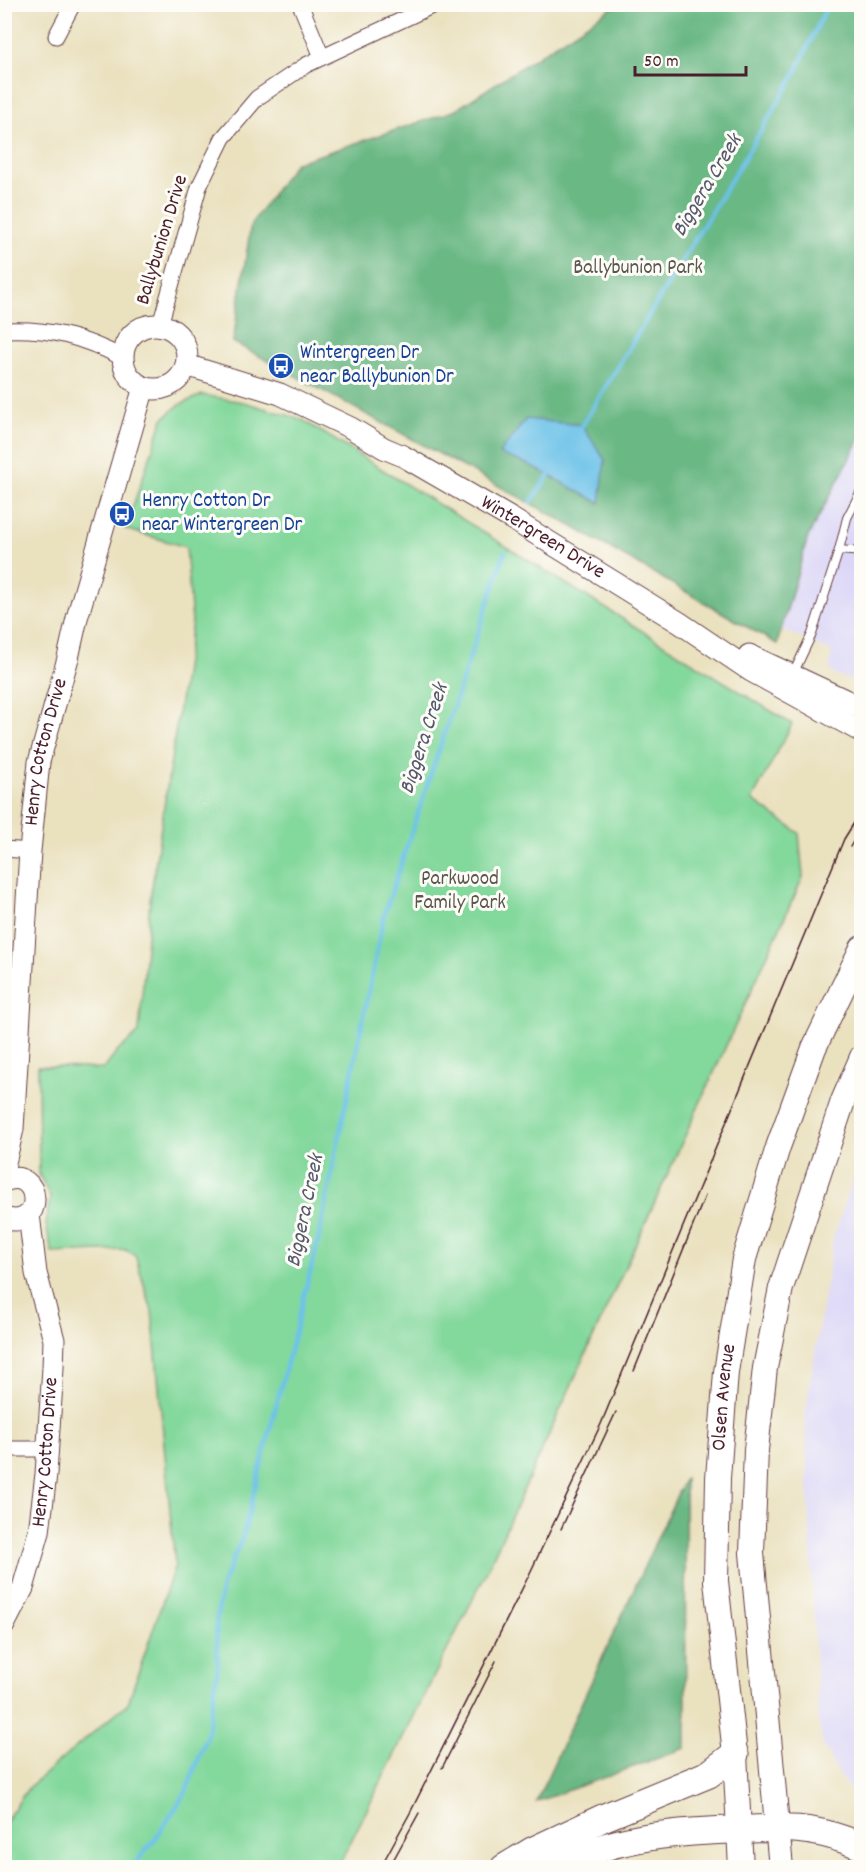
<svg xmlns="http://www.w3.org/2000/svg" width="866" height="1872" font-family="Dekko,sans-serif">
<style>
.built{fill:#dbd6f7}
.green{fill:#83d89c;stroke:#667c64;stroke-width:1.5}
.forest{fill:#6ab884;stroke:#5a6c58;stroke-width:1.5}
.water{fill:#6dc2e9;stroke:#5c708a;stroke-width:1.5}
.lines{fill:none;stroke-linecap:round;stroke-linejoin:round}
.stream{stroke:#6dc2e9;stroke-width:4.5}
.lane-casing{stroke:#623c41;stroke-width:10}
.street-casing{stroke:#623c41;stroke-width:17}
.secondary-casing{stroke:#623c41;stroke-width:23}
.primary-casing{stroke:#623c41;stroke-width:26}
.highway-casing{stroke:#623c41;stroke-width:29}
.lane{stroke:#fff;stroke-width:8}
.street{stroke:#fff;stroke-width:15}
.secondary{stroke:#fff;stroke-width:21}
.primary{stroke:#fff;stroke-width:24}
.highway{stroke:#fff;stroke-width:27}
.tram{stroke:#4a1f2b;stroke-width:1.5}
.labels{text-anchor:middle;dominant-baseline:central;stroke-width:6;stroke-linejoin:round;paint-order:stroke}
.street-label{font-size:21px;fill:#4a1f2b;stroke:#fdfcf7}
.park-label{font-size:21px;fill:#5b564d;stroke:#fdfcf7}
.transit-label{font-size:21px;fill:#164399;stroke:#fdfcf7;text-anchor:start}
.water-label{font-size:22px;font-style:italic;fill:#56586e;stroke:#fdfcf7}
</style>
<rect width="100%" height="100%" fill="#fdfcf7"/>
<filter id="ink" filterUnits="userSpaceOnUse"><feTurbulence type="fractalNoise" baseFrequency=".0167" numOctaves="2"/><feDisplacementMap in="SourceGraphic" scale="12" xChannelSelector="R" yChannelSelector="G"/><feConvolveMatrix kernelMatrix="1 2 1 2 8 2 1 2 1" color-interpolation-filters="sRGB"/></filter>
<filter id="wash" filterUnits="userSpaceOnUse"><feTurbulence type="fractalNoise" baseFrequency=".008" numOctaves="4" result="noise"/><feDisplacementMap in="SourceGraphic" scale="24" xChannelSelector="R" yChannelSelector="G"/><feGaussianBlur stdDeviation="1.35" result="paint"/><feColorMatrix in="noise" values="0 0 0 0 0 0 0 0 0 0 0 0 0 0 0 0 0 1.4 0 .05"/><feComposite in="paint" operator="in"/></filter>
<g filter="url(#wash)">
<rect width="100%" height="100%" fill="#eae1bf"/>
<g class="built">
<path d="M 861,437 L 861,684 L 834,674 L 829,668 L 832,652 L 782,629 L 808,537 Z"/>
<path d="M 861,1155 L 861,1801 L 849,1789 L 834,1766 L 823,1745 L 818,1720 L 805,1415 L 833,1239 Z"/>
</g>
<path class="green" d="M 202,395 L 243,402 L 301,419 L 792,724 L 752,800 L 799,833 L 803,877 L 483,1579 L 338,1867 L 5,1867 L 5,1822 L 29,1787 L 128,1703 L 175,1565 L 152,1311 L 135,1255 L 126,1250 L 52,1253 L 46,1225 L 50,1197 L 39,1174 L 38,1066 L 104,1069 L 117,1052 L 139,1032 L 150,900 L 192,622 L 186,547 L 125,529 L 163,419 L 179,405 Z"/>
<g class="forest">
<path d="M 616,5 L 861,5 L 861,437 L 808,537 L 777,644 L 554,516 L 233,342 L 251,224 L 295,163 L 454,111 Z"/>
<path d="M 685,1478 L 686,1748 L 536,1802 Z"/>
</g>
<path class="water" d="M 526,419 L 582,425 L 605,460 L 600,503 L 527,464 L 499,454 Z"/>
<g class="lines">
<g class="stream">
<path d="M 580,429 L 794,76 L 828,4"/>
<path d="M 531,502 L 552,471"/>
<path d="M 131,1868 L 154,1841 L 186,1792 L 207,1735 L 218,1666 L 216,1624 L 222,1585 L 243,1536 L 319,1237 L 384,915 L 505,552"/>
</g>
</g>
</g>
<g filter="url(#ink)">
<g class="lines">
<g class="lane-casing">
<g id="lane">
<path d="M 839,550 L 862,552"/>
<path d="M 793,674 L 812,634 L 839,550 L 847,518 L 862,489"/>
</g>
</g>
<g class="street-casing">
<g id="street">
<path d="M 300,4 L 322,57"/>
<path d="M 56,36 L 73,4"/>
<path d="M 160,325 L 199,187 L 223,138 L 257,98 L 306,65 L 436,4"/>
<path d="M 4,330 C 50,328 83,337 123,358"/>
<path d="M 4,849 L 30,851"/>
<path d="M 4,1449 L 46,1449"/>
</g>
</g>
<g class="secondary-casing">
<g id="secondary">
<circle cx="155" cy="357" r="32"/>
<path id="s1" d="M 186,365 L 280,394 L 351,428 L 384,448 L 403,456 L 512,519 L 680,623 L 751,671 L 862,732"/>
<path d="M 749,655 L 862,708"/>
<path id="s2" d="M 4,1167 L 13,1129 L 30,851 L 39,762 L 68,658 L 77,618 L 144,387"/>
<path d="M 4,1181 C 42,1165 46,1232 4,1218"/>
<path id="s3" d="M 4,1625 L 23,1588 L 39,1532 L 46,1474 L 53,1368 L 54,1340 L 36,1273 L 29,1214"/>
</g>
</g>
<g class="primary-casing">
<g id="primary">
<path id="s4" d="M 741,1868 L 735,1754 L 716,1581 L 718,1478 L 726,1372 L 744,1259 L 778,1147 L 814,1048 L 862,948"/>
<path d="M 781,1868 L 752,1553 L 756,1450 L 765,1368 L 781,1288 L 843,1101 L 862,1057"/>
</g>
</g>
<g class="highway-casing">
<g id="highway">
<path d="M 504,1868 L 532,1851 L 605,1817 L 709,1774 L 735,1754"/>
<path d="M 553,1868 C 609,1838 669,1832 731,1830 C 755,1829 780,1827 804,1830 C 824,1832 843,1839 862,1846"/>
</g>
</g>
<use href="#lane" class="lane"/>
<use href="#street" class="street"/>
<use href="#secondary" class="secondary"/>
<use href="#primary" class="primary"/>
<use href="#highway" class="highway"/>
<g class="tram">
<path d="M 850,847 L 862,826"/>
<path d="M 634,1371 L 705,1196"/>
<path d="M 561,1529 L 616,1412"/>
<path d="M 442,1768 L 496,1661"/>
<path d="M 390,1866 L 419,1813"/>
<path d="M 380,1868 L 410,1813 L 529,1575 L 601,1424 L 844,839 L 862,810"/>
</g>
</g>
</g>
<defs>
<g id="bus-disc" transform="scale(1.35)"><circle r="9.5" fill="#1a4fb4" stroke="#fdfcf7"/><path d="M-5-6H5V4H4V6H2V4H-2V6H-4V4H-5ZM-3.5-4V0h7V-4ZM-3.5 1.2v1.5H-2V1.2ZM2 1.2v1.5H3.5V1.2Z" fill="#fff"/></g>
</defs>
<g fill-rule="evenodd">
<use href="#bus-disc" x="281" y="366"/>
<use href="#bus-disc" x="122" y="514"/>
</g>
<g class="labels">
<g class="street-label">
<text transform="translate(163 240) rotate(-73)">Ballybunion Drive</text>
<text stroke="none"><textPath href="#s1" startOffset="398">Wintergreen Drive</textPath></text>
<text stroke="none"><textPath href="#s2" startOffset="418">Henry Cotton Drive</textPath></text>
<text stroke="none"><textPath href="#s4" startOffset="472">Olsen Avenue</textPath></text>
<text stroke="none"><textPath href="#s3" startOffset="180">Henry Cotton Drive</textPath></text>
</g>
<g class="park-label">
<text x="638" y="269">Ballybunion Park</text>
<text x="460" y="880">Parkwood<tspan x="460" dy="24">Family Park</tspan></text>
</g>
<g class="transit-label">
<text x="300" y="354">Wintergreen Dr<tspan x="300" dy="24">near Ballybunion Dr</tspan></text>
<text x="142" y="502">Henry Cotton Dr<tspan x="142" dy="24">near Wintergreen Dr</tspan></text>
</g>
<g class="water-label">
<text transform="translate(708 186) rotate(-59)">Biggera Creek</text>
<text transform="translate(425 739) rotate(-72)">Biggera Creek</text>
<text transform="translate(306 1211) rotate(-78)">Biggera Creek</text>
</g>
</g>
<rect width="866" height="1872" fill="none" stroke="#fdfcf7" stroke-width="24"/>
<path d="M635 66v9h111v-9" fill="none" stroke="#4a1f2b" stroke-width="3"/>
<text x="644" y="66" font-size="18" fill="#4a1f2b" stroke="#fdfcf7" stroke-width="4.5" paint-order="stroke">50 m</text>
</svg>
